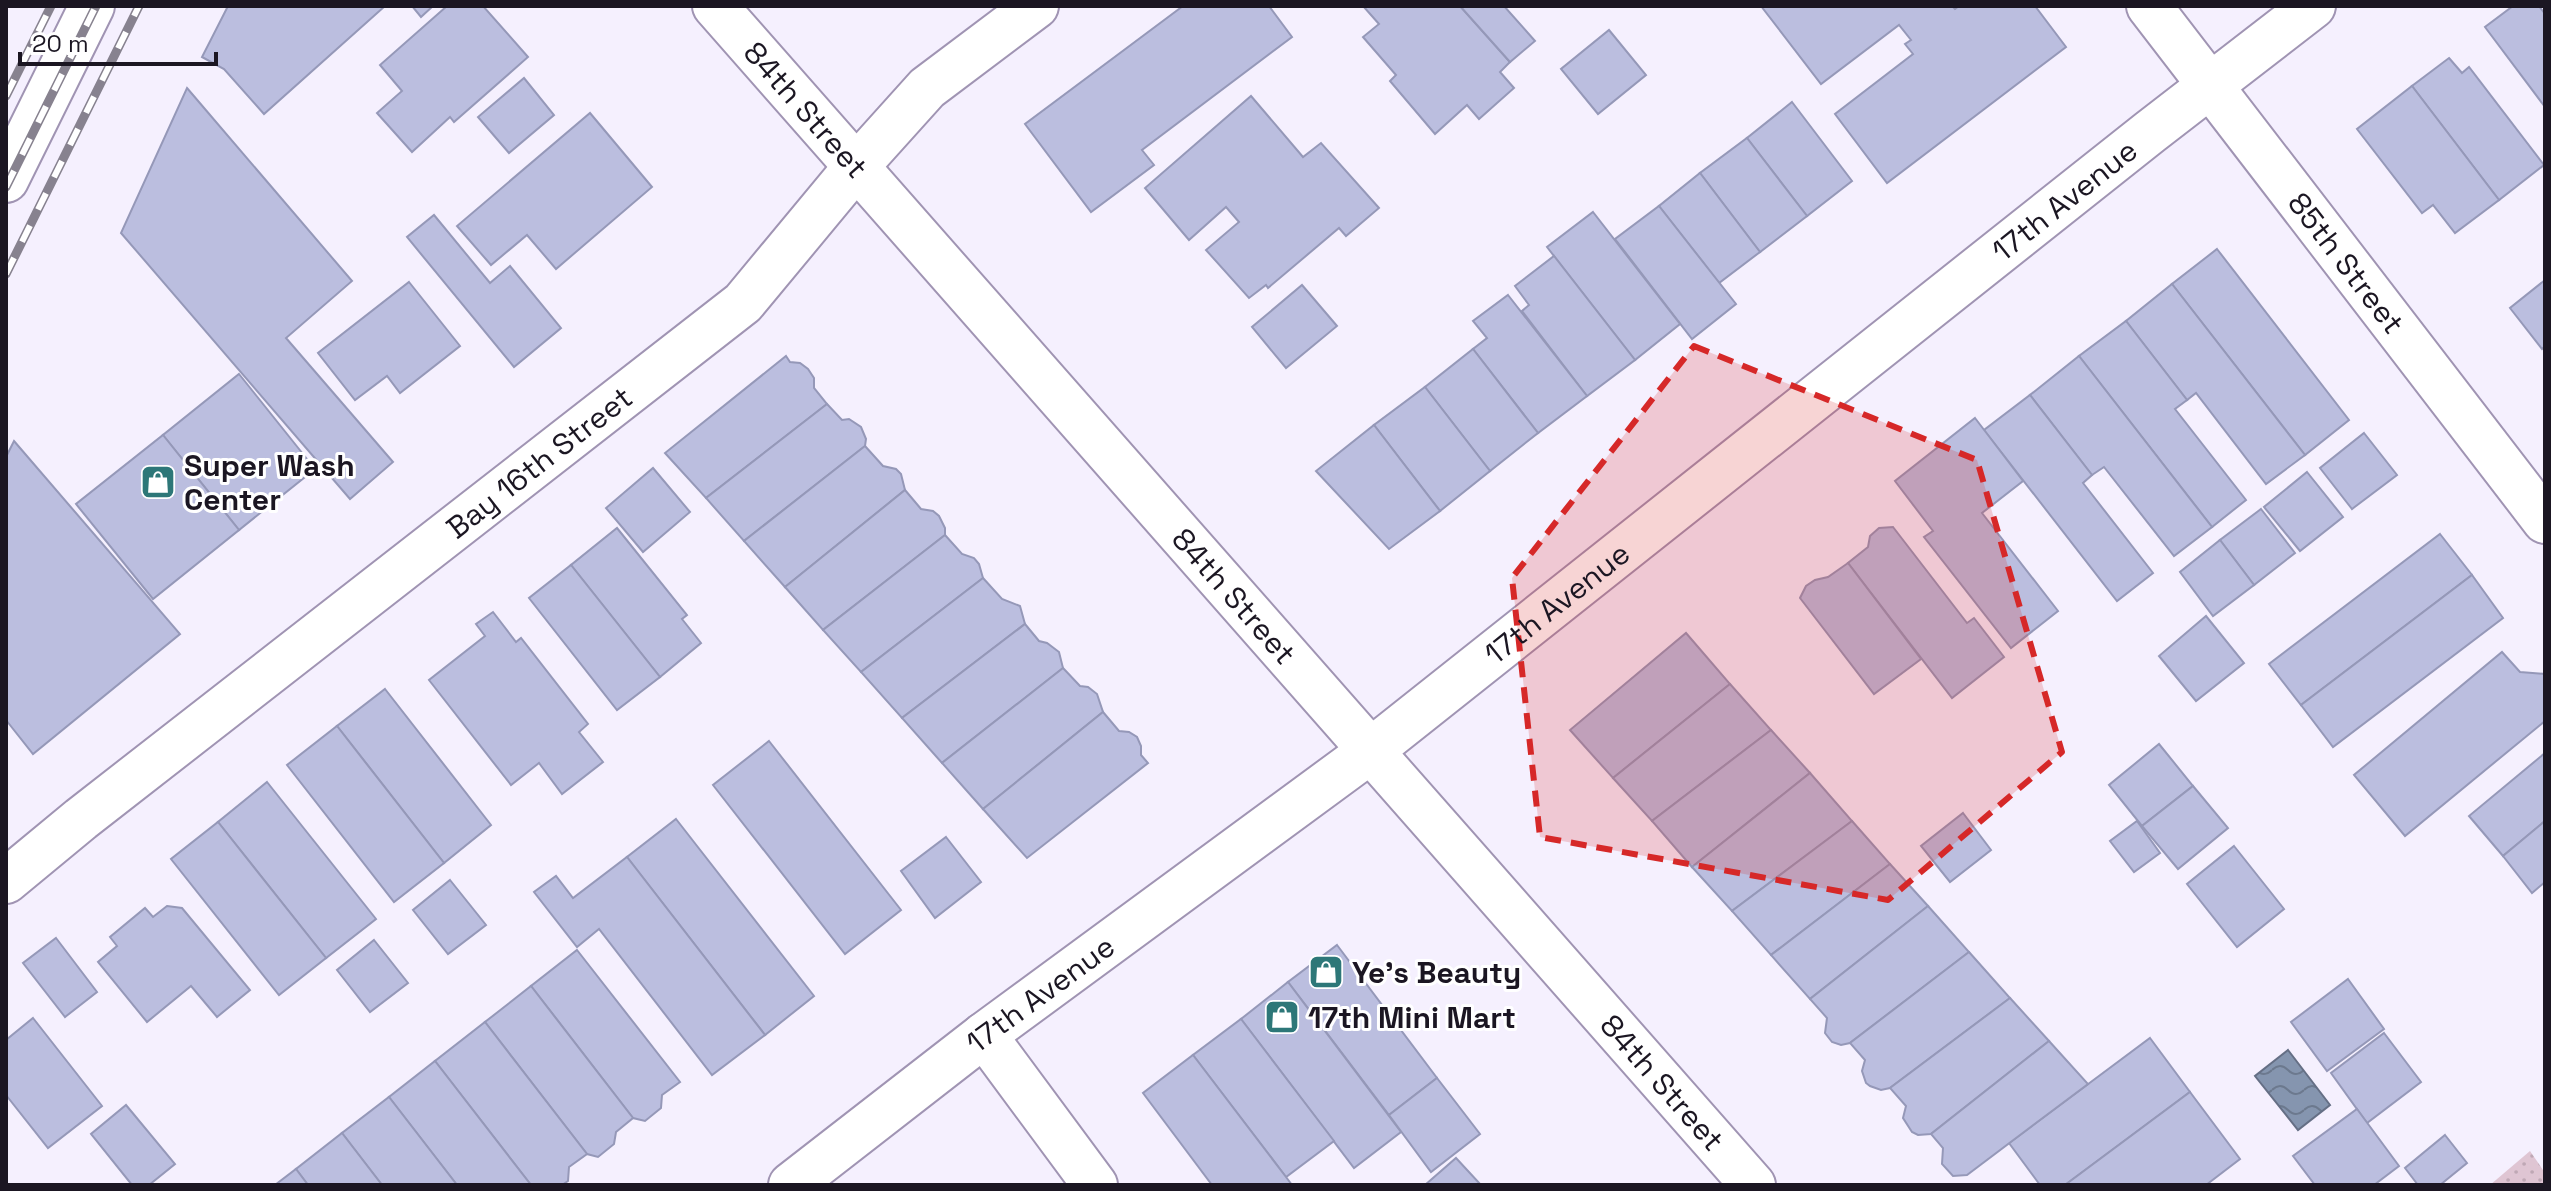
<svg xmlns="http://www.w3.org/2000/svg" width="2551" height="1191" font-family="'Space Grotesk',sans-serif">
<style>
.grass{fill:url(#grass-dots)}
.water{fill:url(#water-waves);stroke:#656f85;stroke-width:2}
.building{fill:#bbbedf;stroke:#9598b8;stroke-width:2}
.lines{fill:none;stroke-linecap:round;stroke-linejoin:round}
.minor-casing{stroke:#a094b3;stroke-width:48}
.minor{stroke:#fff;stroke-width:44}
.rail-casing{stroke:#87828f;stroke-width:9}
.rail{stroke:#fff;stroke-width:6;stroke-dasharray:18;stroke-linecap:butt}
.marked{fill:#d62828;fill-opacity:0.2;stroke:#d62828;stroke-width:6;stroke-dasharray:16 10;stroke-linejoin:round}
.labels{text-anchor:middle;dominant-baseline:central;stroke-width:6;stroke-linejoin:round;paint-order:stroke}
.street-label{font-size:30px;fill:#1b1622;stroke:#fff}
.poi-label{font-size:30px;font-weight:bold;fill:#1b1622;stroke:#fff;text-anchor:start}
</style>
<defs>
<pattern id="grass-dots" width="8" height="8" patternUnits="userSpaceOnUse" patternTransform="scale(2)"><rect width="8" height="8" fill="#dfc5d3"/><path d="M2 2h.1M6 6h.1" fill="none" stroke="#bfa8b5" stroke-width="1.8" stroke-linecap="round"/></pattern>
<pattern id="water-waves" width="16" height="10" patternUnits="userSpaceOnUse" patternTransform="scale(2)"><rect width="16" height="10" fill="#8595af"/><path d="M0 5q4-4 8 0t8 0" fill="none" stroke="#6c798e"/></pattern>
</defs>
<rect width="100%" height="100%" fill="#f5f0fe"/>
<path class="grass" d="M 2530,1151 L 2545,1173 L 2545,1185 L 2490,1185 Z"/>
<path class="water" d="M 2288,1050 L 2330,1105 L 2298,1130 L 2255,1076 Z"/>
<g class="building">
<path d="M 228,6 L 385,6 L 264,114 L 224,69 L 202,57 Z"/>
<path d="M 412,6 L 433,6 L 421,17 Z"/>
<path d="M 447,6 L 483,6 L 528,57 L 454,122 L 450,117 L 412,152 L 377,113 L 402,91 L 380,65 Z"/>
<path d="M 1183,6 L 1269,6 L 1292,37 L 1142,150 L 1154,165 L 1091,212 L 1025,124 Z"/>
<path d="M 1363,6 L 1460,6 L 1510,62 L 1500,72 L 1514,88 L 1479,119 L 1467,105 L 1435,134 L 1390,81 L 1396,75 L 1363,37 L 1379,24 Z"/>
<path d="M 1460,6 L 1504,6 L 1535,41 L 1510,62 Z"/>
<path d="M 1761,6 L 1952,6 L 1955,9 L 1959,6 L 2035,6 L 2066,47 L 1887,183 L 1835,114 L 1913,54 L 1905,44 L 1911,40 L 1899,25 L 1821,84 Z"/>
<path d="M 2513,6 L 2539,6 L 2545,14 L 2545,107 L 2485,27 Z"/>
<path d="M 1609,30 L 1646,75 L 1598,114 L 1561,69 Z"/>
<path d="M 2449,58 L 2462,73 L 2469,67 L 2544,165 L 2499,200 L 2412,86 Z"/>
<path d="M 524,78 L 554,115 L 509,153 L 478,117 Z"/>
<path d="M 2412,86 L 2499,200 L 2455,233 L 2433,205 L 2422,213 L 2357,129 Z"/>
<path d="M 187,88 L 352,281 L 286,338 L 393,462 L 350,499 L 121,233 Z"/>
<path d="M 1251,96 L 1303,157 L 1321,143 L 1379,208 L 1346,236 L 1339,228 L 1268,288 L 1266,285 L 1249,298 L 1206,250 L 1239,222 L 1226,207 L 1189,240 L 1145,188 Z"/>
<path d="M 1792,102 L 1852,181 L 1807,216 L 1747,138 Z"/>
<path d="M 590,113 L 652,187 L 556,269 L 527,235 L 491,265 L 457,226 Z"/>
<path d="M 1747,138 L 1807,216 L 1760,252 L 1700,173 Z"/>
<path d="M 1700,173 L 1760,252 L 1719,283 L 1659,206 Z"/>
<path d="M 1659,206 L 1736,304 L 1692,339 L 1615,239 Z"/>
<path d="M 1593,212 L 1680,324 L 1635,360 L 1547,247 Z"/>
<path d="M 434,215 L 490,283 L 510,266 L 561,328 L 514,367 L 407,237 Z"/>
<path d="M 2217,249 L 2349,420 L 2305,455 L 2172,284 Z"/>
<path d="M 1554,256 L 1635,360 L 1587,396 L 1522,311 L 1529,305 L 1515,286 Z"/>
<path d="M 2545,280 L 2545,346 L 2542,349 L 2510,308 Z"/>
<path d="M 409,282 L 460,346 L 400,393 L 387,376 L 355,400 L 318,353 Z"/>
<path d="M 2172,284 L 2305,455 L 2266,484 L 2196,393 L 2187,400 L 2126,321 Z"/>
<path d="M 1302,285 L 1337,326 L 1286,368 L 1252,327 Z"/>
<path d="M 1508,295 L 1587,396 L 1538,433 L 1473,349 L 1487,338 L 1473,321 Z"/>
<path d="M 2126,321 L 2187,400 L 2175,409 L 2246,500 L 2212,527 L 2079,356 Z"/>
<path d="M 1473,349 L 1538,433 L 1490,471 L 1425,387 Z"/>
<path d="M 786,356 L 790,362 L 800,363 L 808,369 L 814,378 L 814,388 L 827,404 L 706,498 L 665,453 Z"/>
<path d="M 2079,356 L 2212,527 L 2174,556 L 2104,467 L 2092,475 L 2030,395 Z"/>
<path d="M 239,374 L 315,469 L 239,530 L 163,435 Z"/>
<path d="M 1425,387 L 1490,471 L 1440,511 L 1374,425 Z"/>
<path d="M 2030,395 L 2092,475 L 2083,483 L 2153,573 L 2117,601 L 1984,430 Z"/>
<path d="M 827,404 L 842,420 L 849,419 L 861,427 L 866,439 L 865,446 L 744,541 L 706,498 Z"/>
<path d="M 1975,418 L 2023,481 L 1982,513 L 2058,611 L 2011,648 L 1924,537 L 1933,531 L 1895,481 Z"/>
<path d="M 1374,425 L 1440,511 L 1389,549 L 1316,471 Z"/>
<path d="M 2364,433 L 2397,475 L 2352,509 L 2320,468 Z"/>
<path d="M 163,435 L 239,530 L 153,599 L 76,504 Z"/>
<path d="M 14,441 L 180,634 L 33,754 L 6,720 L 6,457 Z"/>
<path d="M 865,446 L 883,466 L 896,469 L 901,474 L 905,490 L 785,587 L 744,541 Z"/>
<path d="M 653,468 L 690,512 L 643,552 L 606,508 Z"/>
<path d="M 2307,472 L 2343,517 L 2300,551 L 2264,507 Z"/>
<path d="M 905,490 L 921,509 L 933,511 L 939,516 L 945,528 L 945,535 L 823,630 L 785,587 Z"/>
<path d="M 2261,509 L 2295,553 L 2254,585 L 2220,540 Z"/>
<path d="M 1893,527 L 1967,623 L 1974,618 L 2004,657 L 1952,698 L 1848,563 L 1868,547 L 1870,536 L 1879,528 Z"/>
<path d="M 617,528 L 687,615 L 682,619 L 701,643 L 660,677 L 571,565 Z"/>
<path d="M 2440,534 L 2472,575 L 2301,705 L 2269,664 Z"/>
<path d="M 945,535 L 962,554 L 974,558 L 979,564 L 983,578 L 861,672 L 823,630 Z"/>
<path d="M 2220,540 L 2254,585 L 2213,616 L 2180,572 Z"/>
<path d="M 1848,563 L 1921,659 L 1874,694 L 1800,598 L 1806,586 L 1815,580 L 1828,577 Z"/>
<path d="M 571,565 L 660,677 L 617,710 L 529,598 Z"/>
<path d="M 2472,575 L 2503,618 L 2333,747 L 2301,705 Z"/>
<path d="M 983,578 L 1002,599 L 1020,606 L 1025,624 L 902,718 L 861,672 Z"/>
<path d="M 493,612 L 516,642 L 521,638 L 588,724 L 579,732 L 603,762 L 562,794 L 539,763 L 511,785 L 429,680 L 485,636 L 476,624 Z"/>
<path d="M 2206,616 L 2244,663 L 2196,701 L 2159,656 Z"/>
<path d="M 1025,624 L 1039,641 L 1047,643 L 1059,652 L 1063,668 L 942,763 L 902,718 Z"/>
<path d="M 1686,633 L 1730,684 L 1613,778 L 1570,730 Z"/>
<path d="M 2502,652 L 2520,672 L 2545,674 L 2545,721 L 2405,836 L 2354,775 Z"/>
<path d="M 1063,668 L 1080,686 L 1088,687 L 1097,694 L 1103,712 L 983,809 L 942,763 Z"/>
<path d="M 1730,684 L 1771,730 L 1652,821 L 1613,778 Z"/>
<path d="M 385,689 L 491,825 L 444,863 L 337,726 Z"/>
<path d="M 1103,712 L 1119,731 L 1129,732 L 1137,737 L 1141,746 L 1141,755 L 1148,763 L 1027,858 L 983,809 Z"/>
<path d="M 337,726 L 444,863 L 394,902 L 287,765 Z"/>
<path d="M 1771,730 L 1810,773 L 1692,867 L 1652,821 Z"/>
<path d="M 769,741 L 901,910 L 845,954 L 713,785 Z"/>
<path d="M 2159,744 L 2193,786 L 2142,826 L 2109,785 Z"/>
<path d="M 2545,753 L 2545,821 L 2503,856 L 2469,816 Z"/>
<path d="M 1810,773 L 1852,821 L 1732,911 L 1692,867 Z"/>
<path d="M 267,782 L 376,919 L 326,958 L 218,822 Z"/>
<path d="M 2193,786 L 2228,828 L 2178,869 L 2142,826 Z"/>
<path d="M 1963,813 L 1991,850 L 1950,882 L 1921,846 Z"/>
<path d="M 676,819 L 814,996 L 765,1035 L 627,857 Z"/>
<path d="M 1852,821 L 1890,864 L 1771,955 L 1732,911 Z"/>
<path d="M 2137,821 L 2160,853 L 2134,872 L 2110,841 Z"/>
<path d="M 2545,821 L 2545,882 L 2532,893 L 2503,856 Z"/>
<path d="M 218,822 L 326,958 L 279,995 L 171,859 Z"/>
<path d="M 946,837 L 981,882 L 935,918 L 901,871 Z"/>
<path d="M 2234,846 L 2284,909 L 2237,947 L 2187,884 Z"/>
<path d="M 627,857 L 765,1035 L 712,1075 L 599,929 L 577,947 L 534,892 L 556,876 L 573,898 Z"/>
<path d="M 1890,864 L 1928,906 L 1810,999 L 1771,955 Z"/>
<path d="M 450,880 L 486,925 L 448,954 L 413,910 Z"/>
<path d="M 167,906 L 182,908 L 250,990 L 217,1017 L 191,986 L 147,1022 L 98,962 L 117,946 L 110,937 L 145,908 L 153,917 Z"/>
<path d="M 1928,906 L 1969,952 L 1850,1043 L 1841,1045 L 1832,1042 L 1825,1033 L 1827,1018 L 1810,999 Z"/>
<path d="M 56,938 L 97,992 L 65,1017 L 23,963 Z"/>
<path d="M 374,940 L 408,983 L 370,1012 L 337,970 Z"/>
<path d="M 1337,945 L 1437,1078 L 1389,1115 L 1288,982 Z"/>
<path d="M 577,950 L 680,1082 L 662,1095 L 661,1108 L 645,1121 L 633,1118 L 531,986 Z"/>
<path d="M 1969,952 L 2010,998 L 1890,1088 L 1881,1090 L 1870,1086 L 1866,1083 L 1862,1071 L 1865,1060 L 1850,1043 Z"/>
<path d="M 2348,979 L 2384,1029 L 2327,1071 L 2291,1022 Z"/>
<path d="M 1288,982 L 1401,1132 L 1354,1168 L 1241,1019 Z"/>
<path d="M 531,986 L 633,1118 L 616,1132 L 614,1144 L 598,1157 L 587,1154 L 485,1022 Z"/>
<path d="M 2010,998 L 2049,1041 L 1931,1134 L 1918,1135 L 1912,1132 L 1903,1118 L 1906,1106 L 1890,1088 Z"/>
<path d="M 33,1018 L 102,1106 L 48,1148 L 6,1095 L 6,1040 Z"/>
<path d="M 1241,1019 L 1334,1141 L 1286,1177 L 1193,1055 Z"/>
<path d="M 485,1022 L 587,1154 L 569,1167 L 568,1181 L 562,1185 L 531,1185 L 435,1061 Z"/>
<path d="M 2384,1033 L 2421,1082 L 2367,1123 L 2331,1073 Z"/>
<path d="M 2150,1038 L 2190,1092 L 2065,1185 L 2040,1185 L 2009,1143 Z"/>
<path d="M 2049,1041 L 2088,1084 L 1967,1175 L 1953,1176 L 1942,1164 L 1943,1148 L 1931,1134 Z"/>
<path d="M 1193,1055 L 1286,1177 L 1292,1185 L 1212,1185 L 1143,1093 Z"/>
<path d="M 435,1061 L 531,1185 L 457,1185 L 389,1097 Z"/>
<path d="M 1437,1078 L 1480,1134 L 1431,1172 L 1389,1115 Z"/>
<path d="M 2190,1092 L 2240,1159 L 2206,1185 L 2065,1185 Z"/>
<path d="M 389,1097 L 457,1185 L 382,1185 L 342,1133 Z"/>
<path d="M 126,1105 L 175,1164 L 149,1185 L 132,1185 L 91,1134 Z"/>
<path d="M 2357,1109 L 2399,1166 L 2374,1185 L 2315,1185 L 2293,1156 Z"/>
<path d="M 342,1133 L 382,1185 L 308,1185 L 296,1169 Z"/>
<path d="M 2445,1135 L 2467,1163 L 2440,1185 L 2418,1185 L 2405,1168 Z"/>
<path d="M 1456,1158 L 1481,1185 L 1425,1185 Z"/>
<path d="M 296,1169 L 308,1185 L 275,1185 Z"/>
</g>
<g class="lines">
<g class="minor-casing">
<g id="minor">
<path id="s1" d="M 715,6 L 1753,1185"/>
<path id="s2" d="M 2149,6 L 2545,521"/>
<path d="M 6,180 L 92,6"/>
<path id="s3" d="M 6,881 L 81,819 L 743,303 L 855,168 L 927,88 L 1036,6"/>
<path d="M 984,1035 L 1095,1185"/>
<path id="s4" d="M 791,1185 L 984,1035 L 1369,752 L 2150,132 L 2313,6"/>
</g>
</g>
<use href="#minor" class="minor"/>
<g class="rail-casing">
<g id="rail">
<path d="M 6,96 L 51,6"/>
<path d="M 6,187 L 96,6"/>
<path d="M 6,274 L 139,6"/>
</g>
</g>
<use href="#rail" class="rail"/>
</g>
<path class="marked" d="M 1694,346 L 1977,460 L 2062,752 L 1888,900 L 1540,837 L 1512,578 Z"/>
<defs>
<g id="shop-square" transform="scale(1.8)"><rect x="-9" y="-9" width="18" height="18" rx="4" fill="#2d7778" stroke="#fff"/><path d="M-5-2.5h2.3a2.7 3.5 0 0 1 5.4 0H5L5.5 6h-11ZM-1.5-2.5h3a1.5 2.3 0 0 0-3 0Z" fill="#fff"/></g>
</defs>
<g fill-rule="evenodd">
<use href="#shop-square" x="158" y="482"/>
<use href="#shop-square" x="1326" y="972"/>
<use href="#shop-square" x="1282" y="1017"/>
</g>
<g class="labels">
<g class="street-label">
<text stroke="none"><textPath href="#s1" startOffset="138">84th Street</textPath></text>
<text stroke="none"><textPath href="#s4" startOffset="1610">17th Avenue</textPath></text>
<text stroke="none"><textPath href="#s2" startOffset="324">85th Street</textPath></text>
<text stroke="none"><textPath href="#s3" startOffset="678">Bay 16th Street</textPath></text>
<text stroke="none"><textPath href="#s1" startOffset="786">84th Street</textPath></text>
<text stroke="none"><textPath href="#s4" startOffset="962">17th Avenue</textPath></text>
<text stroke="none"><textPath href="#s4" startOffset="314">17th Avenue</textPath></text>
<text stroke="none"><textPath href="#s1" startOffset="1434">84th Street</textPath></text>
</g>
<g class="poi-label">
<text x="184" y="465">Super Wash<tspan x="184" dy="34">Center</tspan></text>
<text x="1352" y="972">Ye's Beauty</text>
<text x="1308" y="1017">17th Mini Mart</text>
</g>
</g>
<rect width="2551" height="1191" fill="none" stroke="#1b1622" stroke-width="16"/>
<path d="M20 52v12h196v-12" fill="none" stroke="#1b1622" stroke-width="4"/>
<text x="32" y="52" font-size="24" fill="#1b1622" stroke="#ffffff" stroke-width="6" paint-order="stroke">20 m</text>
</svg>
